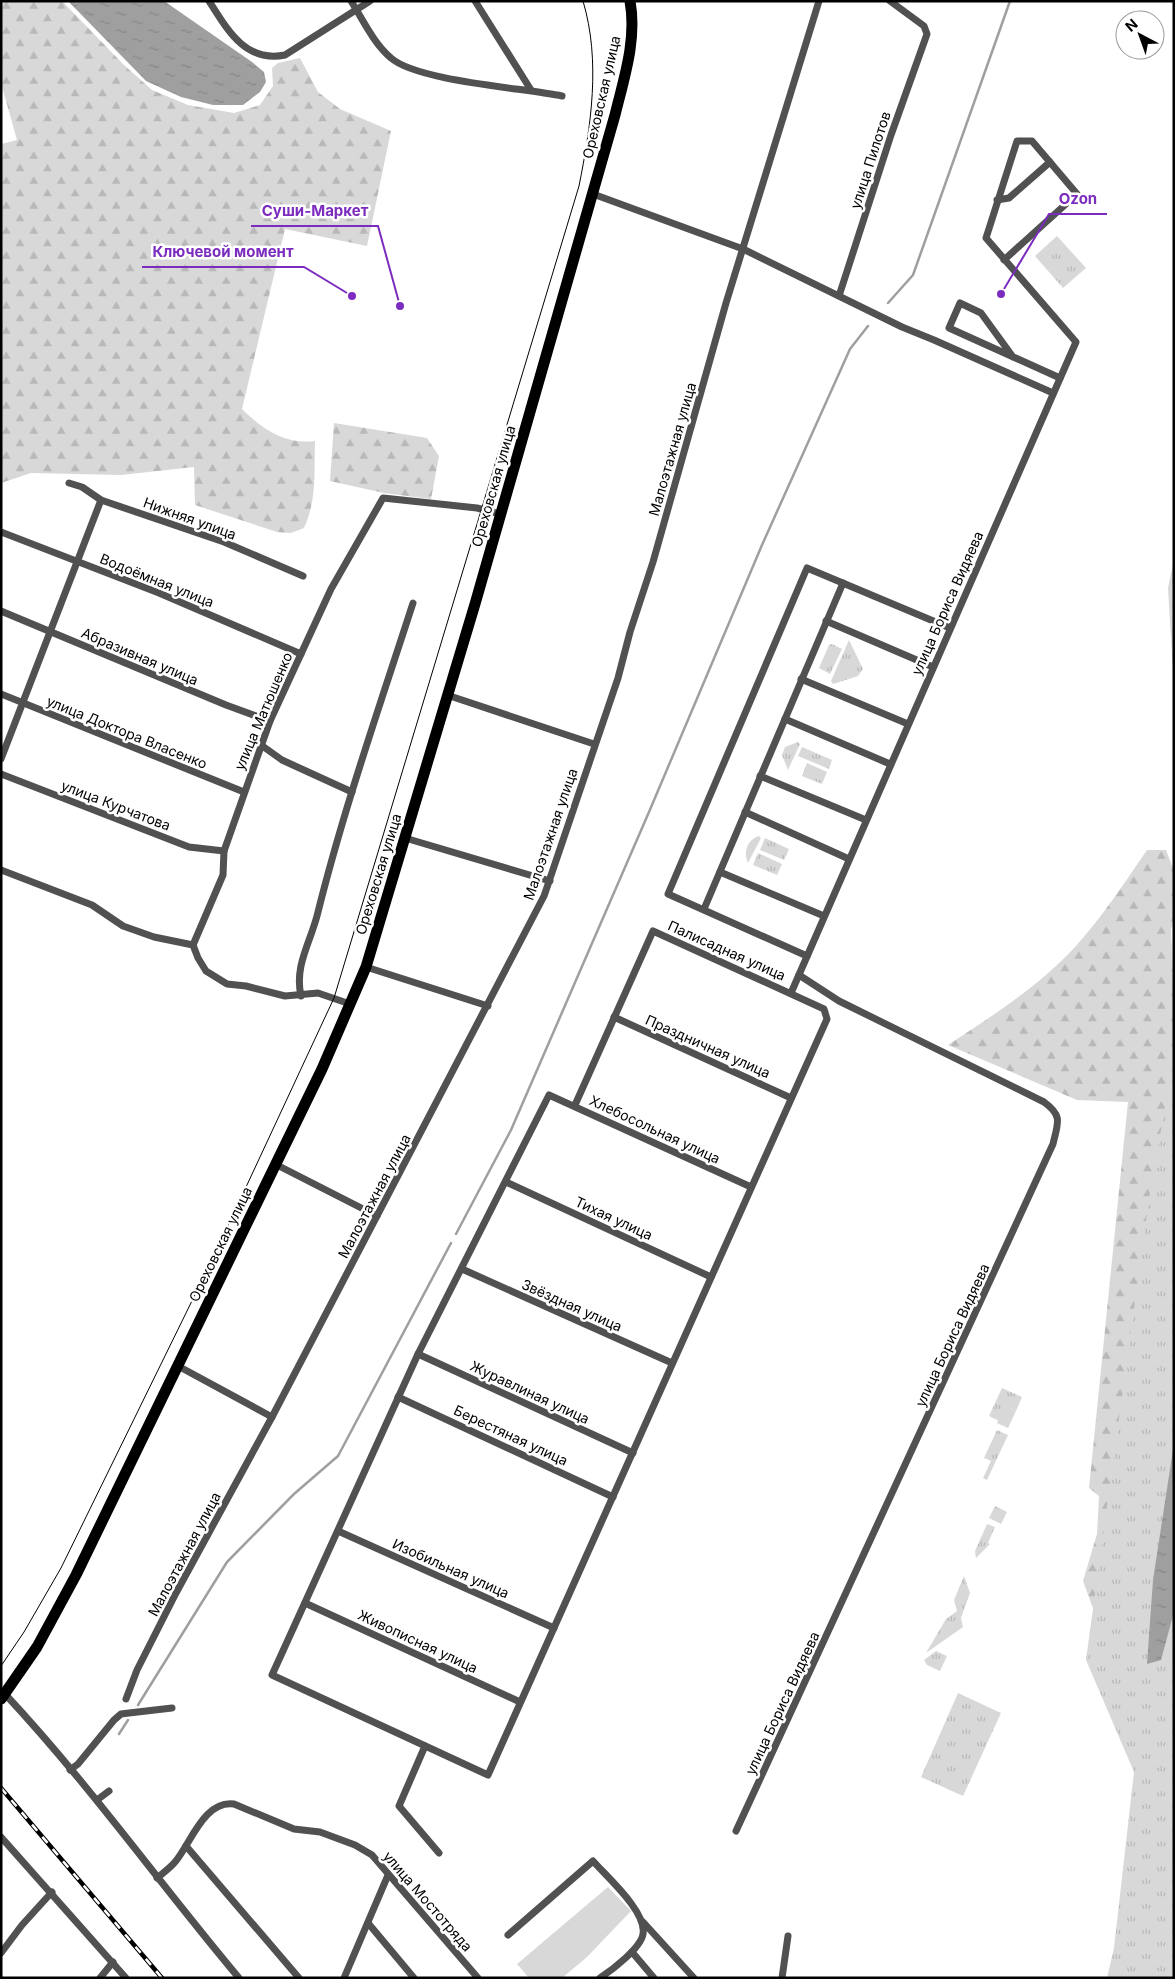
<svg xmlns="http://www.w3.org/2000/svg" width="1175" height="1979" font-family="Inter,sans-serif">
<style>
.grass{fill:#d8d8d8}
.forest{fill:url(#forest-firs)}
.park{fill:url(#park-tufts)}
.water{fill:url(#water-ripples)}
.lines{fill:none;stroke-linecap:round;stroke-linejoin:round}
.stream{stroke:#9f9f9f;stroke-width:2.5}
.street{stroke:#515151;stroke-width:7}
.primary{stroke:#000;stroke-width:11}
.tram{stroke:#000;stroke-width:1}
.rail-casing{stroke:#000;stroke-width:4.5}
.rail{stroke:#fff;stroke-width:2.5;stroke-dasharray:8;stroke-linecap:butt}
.labels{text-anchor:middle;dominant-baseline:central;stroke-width:5;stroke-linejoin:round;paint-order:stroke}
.street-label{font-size:14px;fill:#000;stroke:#fff}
.leader{fill:none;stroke:#7b2cbf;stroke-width:2}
.callout-dot{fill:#7b2cbf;stroke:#fff;stroke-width:2}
.callout-label{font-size:15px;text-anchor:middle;font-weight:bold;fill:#7b2cbf;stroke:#fff;stroke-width:5;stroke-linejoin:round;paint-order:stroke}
</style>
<defs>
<pattern id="forest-firs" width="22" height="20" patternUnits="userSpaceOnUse" patternTransform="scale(1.25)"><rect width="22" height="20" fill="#d8d8d8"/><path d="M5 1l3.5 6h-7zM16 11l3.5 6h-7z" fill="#b8b8b8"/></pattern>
<pattern id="park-tufts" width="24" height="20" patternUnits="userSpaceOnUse" patternTransform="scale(1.25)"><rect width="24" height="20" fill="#d8d8d8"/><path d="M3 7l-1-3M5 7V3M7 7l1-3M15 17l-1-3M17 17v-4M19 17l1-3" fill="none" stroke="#b8b8b8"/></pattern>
<pattern id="water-ripples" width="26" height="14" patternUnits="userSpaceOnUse" patternTransform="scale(1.25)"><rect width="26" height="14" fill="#9f9f9f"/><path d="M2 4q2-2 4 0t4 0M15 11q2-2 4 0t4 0" fill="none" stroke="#878787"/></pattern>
</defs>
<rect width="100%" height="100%" fill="#fff"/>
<g class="grass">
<path d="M 1005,1406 L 1016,1411 L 1008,1428 L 997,1423 Z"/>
<path d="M 608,1887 L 631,1911 L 587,1957 L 562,1978 L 529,1978 L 517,1964 Z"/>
</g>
<g class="forest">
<path d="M 1,1 L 62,1 L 124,65 L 152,90 L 188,105 L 234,113 L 260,105 L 273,86 L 272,68 L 278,63 L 300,58 L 318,92 L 340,109 L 391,131 L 367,246 L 285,229 L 242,409 C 262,429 285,445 315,441 C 314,472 317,500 304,528 L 291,533 L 277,532 L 195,505 L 194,467 L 121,475 L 31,473 L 1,483 L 1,144 L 17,140 L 1,83 Z"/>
<path d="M 334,423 L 427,438 L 439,456 L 431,499 L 384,493 L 330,481 Z"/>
<path d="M 1147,850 L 1166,850 L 1174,871 L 1174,915 L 1171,930 L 1174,1012 L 1174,1407 L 1097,1619 L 1083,1581 L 1097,1534 L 1099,1496 L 1089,1488 L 1128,1102 L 1077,1100 L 948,1045 C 986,1020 1024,996 1057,965 C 1091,934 1121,888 1147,850 Z"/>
</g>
<g class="park">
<path d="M 1057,236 L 1086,268 L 1063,288 L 1035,256 Z"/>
<path d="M 1174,559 L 1174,689 L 1168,588 Z"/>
<path d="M 849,640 L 863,669 L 858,676 L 833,684 L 831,681 Z"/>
<path d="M 832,644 L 842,649 L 830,674 L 819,668 L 829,645 Z"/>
<path d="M 798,742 L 800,744 L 788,770 L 782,755 L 785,747 Z"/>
<path d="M 802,747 L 832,760 L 829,769 L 798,756 Z"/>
<path d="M 807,763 L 827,772 L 822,784 L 802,776 Z"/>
<path d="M 759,836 L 761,838 L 748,863 C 743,852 747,840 759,836 Z"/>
<path d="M 765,838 L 789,849 L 784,860 L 760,850 Z"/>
<path d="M 758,853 L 782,864 L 777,875 L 753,865 Z"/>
<path d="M 1174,1056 L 1174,1978 L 1107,1978 L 1114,1948 L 1134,1772 L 1086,1660 L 1150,1192 Z"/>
<path d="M 1002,1388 L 1022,1397 L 1016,1411 L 1005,1406 L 999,1421 L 989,1416 Z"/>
<path d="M 997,1430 L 1008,1435 L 987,1480 L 983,1478 L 991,1461 L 984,1458 Z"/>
<path d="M 995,1506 L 1007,1512 L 1001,1524 L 989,1518 Z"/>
<path d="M 987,1524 L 995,1527 L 988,1543 L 990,1544 L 976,1558 L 975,1551 Z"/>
<path d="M 964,1576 L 970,1593 L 961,1618 L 963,1627 L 926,1653 L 946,1619 L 957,1611 L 954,1600 Z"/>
<path d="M 936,1651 L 947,1656 L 940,1671 L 927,1665 L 924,1660 Z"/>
<path d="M 958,1693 L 1001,1713 L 963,1796 L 921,1777 Z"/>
</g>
<g class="water">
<path d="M 68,1 L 164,1 L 252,62 L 264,72 L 266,82 L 260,92 L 243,105 L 213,105 L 181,97 L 146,81 Z"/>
<path d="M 1174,1443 L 1174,1612 L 1161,1660 L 1147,1664 L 1153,1580 Z"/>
</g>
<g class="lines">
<g class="stream">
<path d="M 888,303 L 913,275 L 1010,1"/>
<path d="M 456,1234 L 511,1130 L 649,812 L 762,545 L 850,349 L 868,326"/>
<path d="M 138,1705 L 227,1562 L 294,1494 L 338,1456 L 451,1243"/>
<path d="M 119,1734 L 128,1720"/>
</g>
<g class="street">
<path d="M 209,1 C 227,29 245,63 285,55 L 370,1"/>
<path d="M 351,1 C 363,20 374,44 391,58 C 417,81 523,88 562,96"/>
<path d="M 475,1 L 531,90"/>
<path d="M 593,194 L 743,249 L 902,327 L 934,340 L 1053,393"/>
<path d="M 997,200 L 1009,198 L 1050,162"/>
<path d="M 839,296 L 891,135 L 927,34 L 924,26 L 890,1"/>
<path d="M 1013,357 L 981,313 L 960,303 L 949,328 L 1060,378"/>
<path d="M 69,483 L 82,487 L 101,500 L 224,542 L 303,576"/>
<path d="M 1,532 L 159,593 L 301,654"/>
<path d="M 1,611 L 226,705 L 270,721"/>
<path d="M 826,621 L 933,667"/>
<path d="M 801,679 L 908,724"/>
<path d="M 1,694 L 244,792"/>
<path d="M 447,695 L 594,744"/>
<path d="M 785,719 L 890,764"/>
<path d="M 261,745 L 282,760 L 352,792"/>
<path d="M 1,759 L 101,500"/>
<path d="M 1,774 L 189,847 L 224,851"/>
<path d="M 760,776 L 866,820"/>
<path d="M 745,812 L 849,859"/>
<path d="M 405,838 L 550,881"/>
<path d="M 1,870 L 92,905 L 123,926 L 154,937 L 193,945 L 198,958 L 206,971 L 227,984 L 246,986 L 285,996 L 318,993 L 350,1004"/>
<path d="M 720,872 L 824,916"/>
<path d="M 704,909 L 843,583"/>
<path d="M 193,945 L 223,875 L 224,851 L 270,721 L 331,589 L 383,498 L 477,508 L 500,514"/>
<path d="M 807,956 L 668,894 L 807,568 L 950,628"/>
<path d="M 366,967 L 488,1006"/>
<path d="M 791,993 L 1076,342 L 986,238 L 1017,141 L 1032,141 L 1077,194 L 1004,260"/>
<path d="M 301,996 C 294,965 311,942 318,912 C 344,808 380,705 413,603"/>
<path d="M 614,1017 L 791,1098"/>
<path d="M 575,1105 L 653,931 L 824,1009 L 827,1019 L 488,1775 L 272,1675 L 418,1354 L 549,1095 L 751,1187"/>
<path d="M 275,1164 L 377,1216"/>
<path d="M 506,1182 L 711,1277"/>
<path d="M 462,1269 L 672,1363"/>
<path d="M 418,1354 L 633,1453"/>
<path d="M 178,1366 L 272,1417"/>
<path d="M 398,1397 L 613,1497"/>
<path d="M 338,1531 L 554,1628"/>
<path d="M 305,1603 L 520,1702"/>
<path d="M 5,1694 C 89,1784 160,1884 239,1978"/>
<path d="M 126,1699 L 137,1670 L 176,1593 L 272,1417 L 544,896 L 618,678 L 630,632 L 653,562 L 726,303 L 819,1"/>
<path d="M 425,1746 L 399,1806 L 439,1853"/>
<path d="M 70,1770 L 78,1764 L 114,1720 L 121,1714 L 129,1713 L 172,1708"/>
<path d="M 97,1800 L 109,1791"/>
<path d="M 736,1831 L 1053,1144 C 1058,1122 1063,1116 1044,1102 L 839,1001 L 799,975"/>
<path d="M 1,1837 L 126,1978"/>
<path d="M 186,1846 L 299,1978"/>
<path d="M 157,1878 C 163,1873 170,1868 175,1862 C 191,1843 204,1800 234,1804 L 294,1829 L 320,1832 L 355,1845 L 372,1855 L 478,1978"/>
<path d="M 643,1922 L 694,1978"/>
<path d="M 368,1923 L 414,1978"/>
<path d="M 508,1935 L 593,1861 C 607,1877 647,1912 643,1934 C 641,1948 612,1970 600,1978"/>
<path d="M 632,1952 L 654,1978"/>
<path d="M 1,1953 L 22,1925 L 52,1892"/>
<path d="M 100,1978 L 113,1962"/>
<path d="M 344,1978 L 388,1875"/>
<path d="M 782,1978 L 788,1936"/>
</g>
<path class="primary" d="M 1,1699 L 37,1647 L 76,1575 L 322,1069 L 366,967 L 475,604 L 615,115 C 624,78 637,40 630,1"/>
<path class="tram" d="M 1,1666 L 24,1632 L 61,1568 L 213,1258 L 334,998 L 579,186 C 591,126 601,61 583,1"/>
<g class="rail-casing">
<path id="rail" d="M 1,1788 L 162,1978"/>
</g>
<use href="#rail" class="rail"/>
</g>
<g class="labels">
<g class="street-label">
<text transform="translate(601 97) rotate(-77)">Ореховская улица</text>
<text transform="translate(870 160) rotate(-72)">улица Пилотов</text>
<text transform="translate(672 449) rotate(-74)">Малоэтажная улица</text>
<text transform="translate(493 486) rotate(-74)">Ореховская улица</text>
<text transform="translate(190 518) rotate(20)">Нижняя улица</text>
<text transform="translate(157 580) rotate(22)">Водоёмная улица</text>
<text transform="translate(947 603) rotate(-66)">улица Бориса Видяева</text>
<text transform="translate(140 656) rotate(23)">Абразивная улица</text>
<text transform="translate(263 711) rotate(-67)">улица Матюшенко</text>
<text transform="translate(127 732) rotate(22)">улица Доктора Власенко</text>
<text transform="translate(116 805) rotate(21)">улица Курчатова</text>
<text transform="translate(550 834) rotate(-71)">Малоэтажная улица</text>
<text transform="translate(378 874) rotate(-73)">Ореховская улица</text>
<text transform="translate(727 950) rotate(24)">Палисадная улица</text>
<text transform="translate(708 1046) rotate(24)">Праздничная улица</text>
<text transform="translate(655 1129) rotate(25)">Хлебосольная улица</text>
<text transform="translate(374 1196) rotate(-62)">Малоэтажная улица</text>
<text transform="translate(614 1218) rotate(25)">Тихая улица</text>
<text transform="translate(220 1244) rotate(-64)">Ореховская улица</text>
<text transform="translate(572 1305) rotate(24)">Звёздная улица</text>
<text transform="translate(952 1335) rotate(-65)">улица Бориса Видяева</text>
<text transform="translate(530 1392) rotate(25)">Журавлиная улица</text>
<text transform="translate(511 1435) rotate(25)">Берестяная улица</text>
<text transform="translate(184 1554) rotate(-62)">Малоэтажная улица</text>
<text transform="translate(451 1568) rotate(24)">Изобильная улица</text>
<text transform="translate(418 1641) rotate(25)">Живописная улица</text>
<text transform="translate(782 1703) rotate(-65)">улица Бориса Видяева</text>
<text transform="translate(428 1901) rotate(49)">улица Мостотряда</text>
</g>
</g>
<path class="leader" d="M1001 294L1049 214H1107M400 306L378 226H251M352 296L304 267H142"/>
<g class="callout-dot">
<circle cx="1001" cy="294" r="5"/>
<circle cx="400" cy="306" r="5"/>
<circle cx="352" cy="296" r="5"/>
</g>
<g class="callout-label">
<text x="1078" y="204">Ozon</text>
<text x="315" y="216">Суши-Маркет</text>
<text x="223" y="257">Ключевой момент</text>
</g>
<rect width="1175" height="1979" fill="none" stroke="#000000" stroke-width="5"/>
<g transform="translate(1140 35) rotate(319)"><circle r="24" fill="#ffffff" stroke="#999999"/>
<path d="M0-4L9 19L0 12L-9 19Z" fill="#000000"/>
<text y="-8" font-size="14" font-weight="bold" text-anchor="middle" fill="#000000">N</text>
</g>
</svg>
